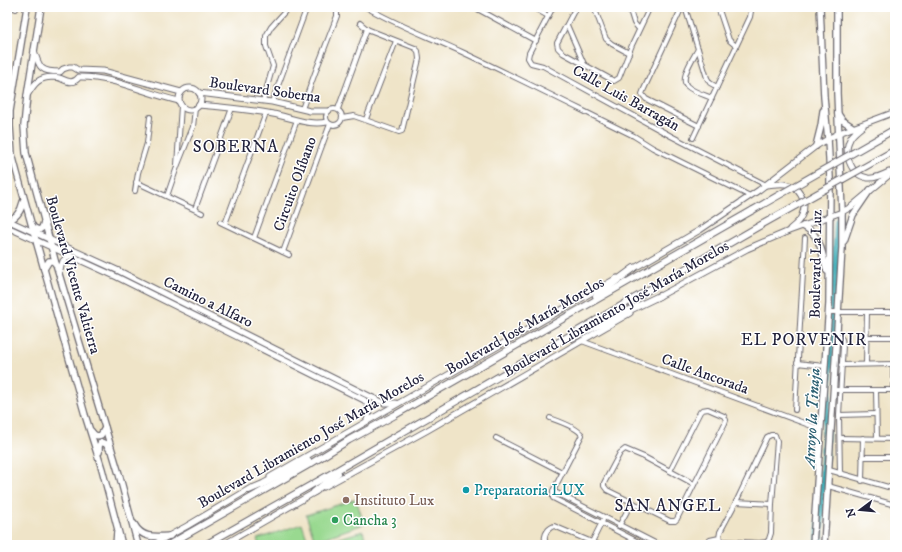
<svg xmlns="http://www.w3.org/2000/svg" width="902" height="552" font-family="'IM FELL DW Pica',serif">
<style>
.green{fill:#99d990;stroke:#5e7e66}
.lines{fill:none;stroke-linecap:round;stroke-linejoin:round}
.river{stroke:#3aabb5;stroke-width:8}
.minor-casing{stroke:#6a666c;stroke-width:6}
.tertiary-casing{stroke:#6a666c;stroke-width:7}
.secondary-casing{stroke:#6a666c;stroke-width:8}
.primary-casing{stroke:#6a666c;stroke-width:8}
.minor{stroke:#fff;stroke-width:4}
.tertiary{stroke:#fff;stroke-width:5}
.secondary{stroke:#fff;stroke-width:5.5}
.primary{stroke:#fff;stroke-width:6}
.primary-bridge-casing{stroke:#6a666c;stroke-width:8;stroke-linecap:butt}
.primary-bridge{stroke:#fff;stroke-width:6}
.culture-dot{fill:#0f9aa8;stroke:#fff;stroke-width:1.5}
.education-dot{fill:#8d6e63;stroke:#fff;stroke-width:1.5}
.leisure-dot{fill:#2e9e5b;stroke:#fff;stroke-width:1.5}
.labels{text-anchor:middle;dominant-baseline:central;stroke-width:3;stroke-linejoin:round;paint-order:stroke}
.street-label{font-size:15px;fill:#22223b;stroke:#fff}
.culture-label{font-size:15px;fill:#0d838f;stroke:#fff;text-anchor:start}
.education-label{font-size:15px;fill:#785e54;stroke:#fff;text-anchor:start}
.leisure-label{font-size:15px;fill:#27864d;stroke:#fff;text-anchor:start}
.water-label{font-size:16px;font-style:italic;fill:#2d6072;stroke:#fff}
.quarter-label{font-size:17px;letter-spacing:1px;fill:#22223b;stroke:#fff}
</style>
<rect width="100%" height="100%" fill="#fff"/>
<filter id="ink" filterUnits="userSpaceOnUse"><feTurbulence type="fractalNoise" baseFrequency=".025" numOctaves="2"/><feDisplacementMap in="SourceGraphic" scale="8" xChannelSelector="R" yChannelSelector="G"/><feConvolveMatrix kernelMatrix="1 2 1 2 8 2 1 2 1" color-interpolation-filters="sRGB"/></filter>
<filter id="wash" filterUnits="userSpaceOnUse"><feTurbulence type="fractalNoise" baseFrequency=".012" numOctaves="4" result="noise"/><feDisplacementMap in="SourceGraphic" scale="16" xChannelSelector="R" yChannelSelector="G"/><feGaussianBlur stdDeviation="0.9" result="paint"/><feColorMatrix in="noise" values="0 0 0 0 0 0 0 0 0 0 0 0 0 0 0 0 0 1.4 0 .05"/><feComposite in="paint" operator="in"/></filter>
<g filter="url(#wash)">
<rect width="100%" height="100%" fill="#efe4c8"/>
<g class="green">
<path d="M 356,499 L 364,524 L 315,541 L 306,515 Z"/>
<path d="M 302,524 L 309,545 L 259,545 L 257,539 Z"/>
<path d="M 363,531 L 367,545 L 315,545 Z"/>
</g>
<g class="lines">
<path class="river" d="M 819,545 L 838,221"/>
</g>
</g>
<g filter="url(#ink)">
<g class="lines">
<g class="minor-casing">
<g id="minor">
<path d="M 11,7 L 16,9"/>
<path d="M 366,7 C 396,25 430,37 462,52 C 520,79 577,108 634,136 L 653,148 L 750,196"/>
<path d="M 474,7 L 536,41"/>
<path d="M 532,7 L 548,16"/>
<path d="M 553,7 L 529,53 L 528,58 L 531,63 L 543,66 L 552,71 L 671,136 L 766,185"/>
<path d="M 576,7 L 557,43 L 558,48 L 563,53 L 614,81 L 619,78 L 632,45 L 650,7"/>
<path d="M 594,7 L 606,39 L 612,44 L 629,53"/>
<path d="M 629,7 L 634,23 L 639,29"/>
<path d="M 682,7 L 644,89 L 642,94 L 646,99 L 699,126"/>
<path d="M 685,7 L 707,78 L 710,83 L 717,87"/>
<path d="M 718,7 L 729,40 L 736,46"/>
<path d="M 567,25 L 584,64"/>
<path d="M 698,49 C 694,57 679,78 687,86 C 693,92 705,95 712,98"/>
<path d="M 263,101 L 273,66 L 266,46 L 266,36 L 271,27 L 289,7"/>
<path d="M 272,102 L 307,7"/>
<circle cx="334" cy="117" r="8"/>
<path d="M 302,109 L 315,73 L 337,16 L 337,10 L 334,7"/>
<path d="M 338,109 L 367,29"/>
<path d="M 342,118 L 354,116 L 399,132 L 402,131 L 419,59 L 418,51 L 415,48 L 367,29 L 360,23"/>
<path d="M 366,119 L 396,41"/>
<path d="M 693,138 L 750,17 L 751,11 L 749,7"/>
<path d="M 177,165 L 181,106"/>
<path d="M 136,182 L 202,213"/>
<path d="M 135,191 L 138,173 L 147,143 L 150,117"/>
<path d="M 167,196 L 177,167 L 193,127 L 195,108"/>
<path d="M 195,209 L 232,108"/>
<path d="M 220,222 L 289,255"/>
<path d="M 225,224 L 266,113"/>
<path d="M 254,238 L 297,120"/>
<path d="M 283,252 L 330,124"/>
<path d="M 828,312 L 895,312"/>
<path d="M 837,335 L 842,339 L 843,345 L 839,415 L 840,474"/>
<path d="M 867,337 L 895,337"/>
<path d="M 582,341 L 820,429"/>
<path d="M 797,363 L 824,366"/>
<path d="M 866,364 L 867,312"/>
<path d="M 841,365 L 895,364"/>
<path d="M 833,390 L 895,390"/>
<path d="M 876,390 L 877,438"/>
<path d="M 893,390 L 893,364"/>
<path d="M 795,410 L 805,238"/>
<path d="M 839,415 L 876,414"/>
<path d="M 550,418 C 558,421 577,427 582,435 L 553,491 L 553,498 L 644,545"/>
<path d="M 496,438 L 562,472"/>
<path d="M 840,438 L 895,439"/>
<path d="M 862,457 L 895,457"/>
<path d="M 829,470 L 895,489"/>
<path d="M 670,471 L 700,412 L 702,410 L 708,409 L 724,416 L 726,420 L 725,423 L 677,519 L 675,521 L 670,521 L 607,490 L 604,486 L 604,483 L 620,453 L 625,449 L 644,457 L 694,484"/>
<path d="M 862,481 L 863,438"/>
<path d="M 828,486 L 895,505"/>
<path d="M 553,491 L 659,545"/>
<path d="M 736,502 L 772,504"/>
<path d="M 619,526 L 632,502"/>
<path d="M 710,540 L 719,538 L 723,541 L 759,543 L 767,542 L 769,539 L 771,533 L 772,504 L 777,441 L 775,435 L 771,435 L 767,437 L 736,502 L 720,532 L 719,538"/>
<path d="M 592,542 L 603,520"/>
<path d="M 547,545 C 542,538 546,529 554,526 L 599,545"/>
</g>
</g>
<g class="tertiary-casing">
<g id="tertiary">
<path d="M 34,50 C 39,68 41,72 60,72 L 63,69 L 69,67 L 73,67 L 78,70 L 103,71 L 181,92"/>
<circle cx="190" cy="99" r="11"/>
<path d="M 199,93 L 272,102 L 310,111 L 328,111"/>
<path d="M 27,95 C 31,90 34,83 40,80 C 45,77 57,76 62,79 C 68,82 74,84 79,77 C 113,76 146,94 179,101"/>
<path d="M 199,105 C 223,107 248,109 273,114 C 290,117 308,126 327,122"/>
<path d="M 863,126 C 859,129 854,133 851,137 C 842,152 850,175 868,178 C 875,179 883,175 889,172"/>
<path d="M 766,185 C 772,185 778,183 785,184 C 799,186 808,202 802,215 C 800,221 795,225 790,229"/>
<path d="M 7,220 L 119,271 L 371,397 L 384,403 L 396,403"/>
<path d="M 7,227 L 117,277 L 364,400 C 370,405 370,413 367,420"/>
<path d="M 631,270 L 700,230 L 759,190 L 816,146 L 828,139 L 839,133 L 895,112"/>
<path d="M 59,272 L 63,261 L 70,255"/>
<path d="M 656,298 L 747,249 L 789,231 L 842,212 L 851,207 L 895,170"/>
<path d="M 270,477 L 617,278"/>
<path d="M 324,487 L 426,431 L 630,313"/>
<path d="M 152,545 L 187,526 L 251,488"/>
<path d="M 223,545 L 317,491"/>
</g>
</g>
<g class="secondary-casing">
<g id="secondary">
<path d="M 27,7 L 10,111 L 10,126 L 12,154 L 17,173 L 85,415 L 102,469 L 122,545"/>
<path d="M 41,7 L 27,96 L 24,126 L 26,153 L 56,264 L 119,474 L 138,545"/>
<path d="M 838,114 L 842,120 L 854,128"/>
<path d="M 816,146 L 821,126 L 823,111"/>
<path d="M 7,221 C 17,218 21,211 23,202"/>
<path d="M 32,225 L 34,228 L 39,230 L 42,228 L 44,222"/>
<path d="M 803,226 C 822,236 821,252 827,271"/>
<path d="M 844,241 L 853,215 L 870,190"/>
<path d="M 44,269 L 49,261 L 53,261 L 56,264"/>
<path d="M 91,431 C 94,435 96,437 101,435 L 105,428"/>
<path d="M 99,452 L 99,446 L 101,442 L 106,444 L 110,450"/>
<path d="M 134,524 C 142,539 155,537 170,536"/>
<path d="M 116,545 L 117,532"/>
<path d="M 813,545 L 829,304 L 830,178 L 828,139 L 824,97 L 820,7"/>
<path d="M 824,545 L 842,248 L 842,212 L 837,93 L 837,7"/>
</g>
</g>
<g class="primary-casing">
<g id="primary">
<path d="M 596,296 L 634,268"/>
<path d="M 572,338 L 659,296"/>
<path d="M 249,490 L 263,484 L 308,460"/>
<path d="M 314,492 L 338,473"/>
<path d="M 168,545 L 310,464 L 349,440 L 395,415 L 753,210"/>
<path d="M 205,545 L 320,480 L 761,225"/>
</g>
</g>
<use href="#minor" class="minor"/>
<use href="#tertiary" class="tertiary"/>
<use href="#secondary" class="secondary"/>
<use href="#primary" class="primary"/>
<g class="primary-bridge-casing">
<g id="primary-bridge">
<path d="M 753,210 L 895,129"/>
<path d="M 761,225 L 895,150"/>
</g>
</g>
<use href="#primary-bridge" class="primary-bridge"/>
</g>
</g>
<circle class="culture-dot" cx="466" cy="490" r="4"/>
<circle class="education-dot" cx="346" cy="500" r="4"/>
<circle class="leisure-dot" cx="335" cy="520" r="4"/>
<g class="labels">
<g class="street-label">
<text transform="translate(265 90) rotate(8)">Boulevard Soberna</text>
<text transform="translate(626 98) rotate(29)">Calle Luis Barragán</text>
<text transform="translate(295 184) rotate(-70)">Circuito Olíbano</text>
<text transform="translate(816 264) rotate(-89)">Boulevard La Luz</text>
<text transform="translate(73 275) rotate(74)">Boulevard Vicente Valtierra</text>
<text transform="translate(208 302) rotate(26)">Camino a Alfaro</text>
<text transform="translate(616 309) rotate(-30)">Boulevard Libramiento José María Morelos</text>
<text transform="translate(525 326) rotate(-30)">Boulevard José María Morelos</text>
<text transform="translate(705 374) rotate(20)">Calle Ancorada</text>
<text transform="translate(311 440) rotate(-30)">Boulevard Libramiento José María Morelos</text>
</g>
<g class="culture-label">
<text x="474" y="490">Preparatoria LUX</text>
</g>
<g class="education-label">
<text x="354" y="500">Instituto Lux</text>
</g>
<g class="leisure-label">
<text x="343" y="520">Cancha 3</text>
</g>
<g class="water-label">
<text transform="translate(812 418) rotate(-87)">Arroyo la Tinaja</text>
</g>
<g class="quarter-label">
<text x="236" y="147">SOBERNA</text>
<text x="804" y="340">EL PORVENIR</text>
<text x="668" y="506">SAN ANGEL</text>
</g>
</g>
<rect width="902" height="552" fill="none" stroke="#fff" stroke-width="24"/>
<g transform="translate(860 510) rotate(254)" stroke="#ffffff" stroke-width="3" paint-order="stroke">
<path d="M0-3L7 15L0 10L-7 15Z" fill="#22223b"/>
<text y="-6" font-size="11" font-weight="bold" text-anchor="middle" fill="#22223b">N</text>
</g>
</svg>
